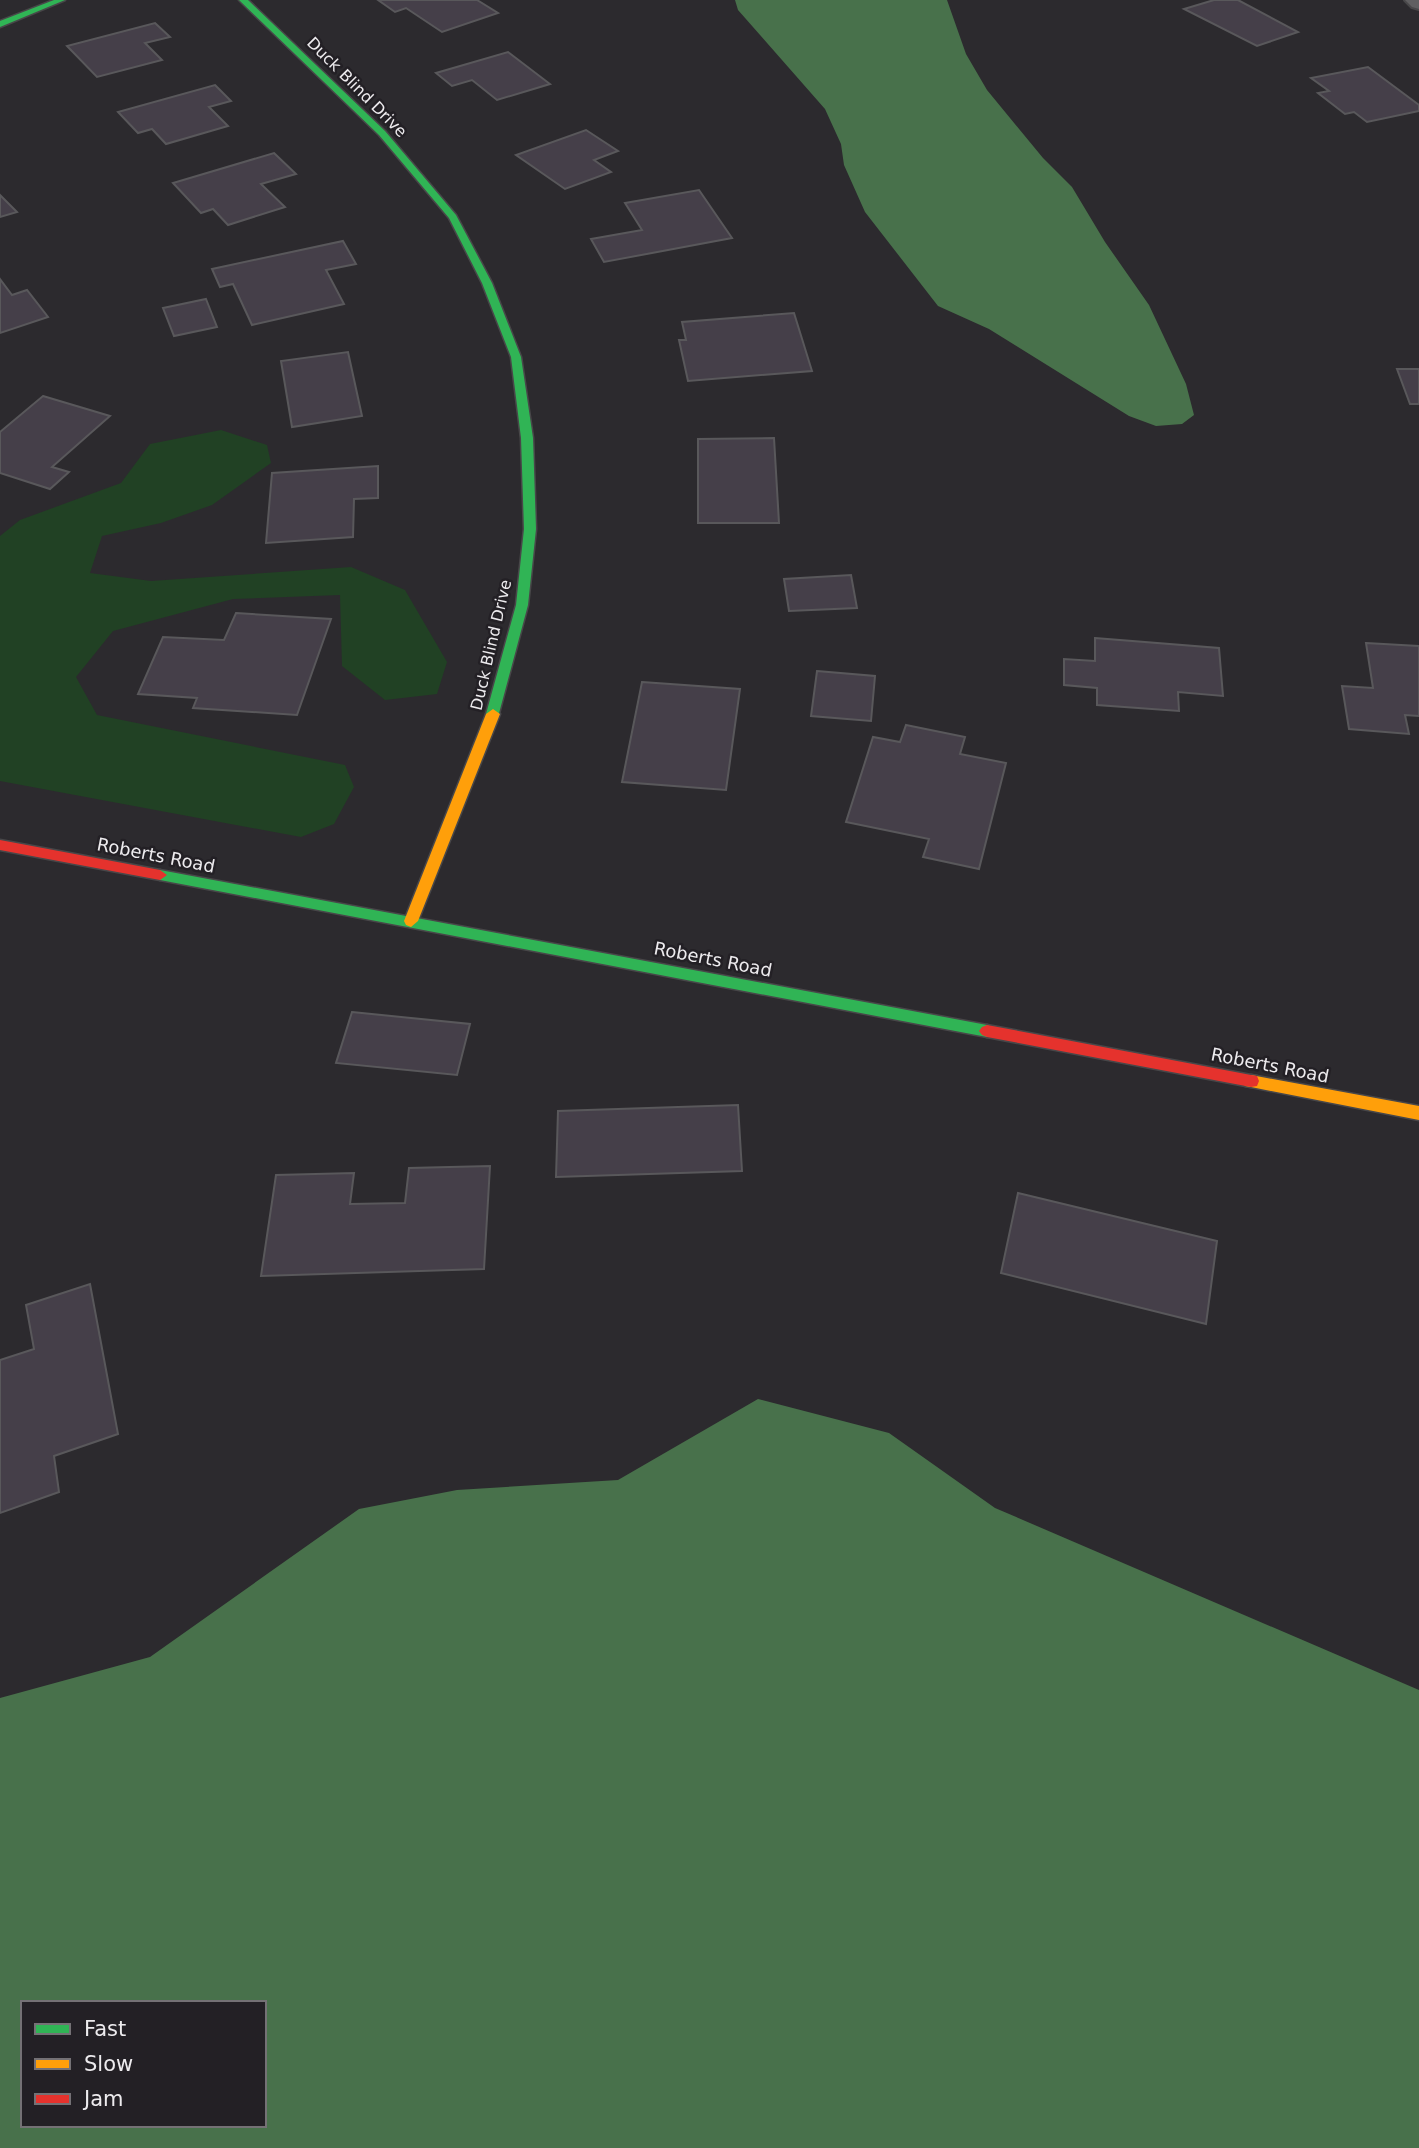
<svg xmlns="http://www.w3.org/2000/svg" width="1419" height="2148" font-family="'DejaVu Sans',sans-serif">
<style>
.green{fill:#214124}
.water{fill:#48714b;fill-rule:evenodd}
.building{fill:#453f49;stroke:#59585b;stroke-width:2}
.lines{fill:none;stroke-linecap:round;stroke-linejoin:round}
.street-casing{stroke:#484749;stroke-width:4}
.fast-casing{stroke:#484749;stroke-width:3}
.slow-casing{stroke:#484749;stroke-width:3}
.jam-casing{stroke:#484749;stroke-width:3}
.street{fill:#605f61;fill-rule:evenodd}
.fast{fill:#30b455;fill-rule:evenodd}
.slow{fill:#ff9f0a;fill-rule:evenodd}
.jam{fill:#e5322d;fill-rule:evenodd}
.labels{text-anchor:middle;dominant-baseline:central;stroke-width:5;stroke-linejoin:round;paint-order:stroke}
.far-street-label{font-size:16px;fill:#edebee;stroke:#232025}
.street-label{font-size:18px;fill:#edebee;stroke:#232025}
</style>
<rect width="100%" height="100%" fill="#2c2a2e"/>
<path class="green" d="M 221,430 L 267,445 L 271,463 L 212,505 L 161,523 L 102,536 L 90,573 L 151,581 L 351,567 L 405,590 L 447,662 L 437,694 L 385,700 L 342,666 L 340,595 L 233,599 L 113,631 L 76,677 L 97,715 L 345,765 L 354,787 L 334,824 L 301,837 L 0,781 L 0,536 L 20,520 L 121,483 L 150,444 Z"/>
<g class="water">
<path d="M 735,0 L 947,0 L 966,54 L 987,90 L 1043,158 L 1072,187 L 1105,242 L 1149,305 L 1186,384 L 1194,415 L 1182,424 L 1156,426 L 1129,416 L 989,329 L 938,306 L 865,212 L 844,165 L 841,144 L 825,109 L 738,10 Z"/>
<path d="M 758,1399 L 889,1433 L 995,1508 L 1419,1690 L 1419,2148 L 0,2148 L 0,1698 L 150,1657 L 359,1509 L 457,1490 L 618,1480 ZM 23,2003 L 264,2003 L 264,2125 L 23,2125 Z"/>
</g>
<g class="building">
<path d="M 378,0 L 477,0 L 498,13 L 442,32 L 406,8 L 395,12 Z"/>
<path d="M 1214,0 L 1238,0 L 1298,32 L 1257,46 L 1184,9 Z"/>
<path d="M 155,23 L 170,37 L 145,43 L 162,60 L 97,77 L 67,46 Z"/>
<path d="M 508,52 L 550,84 L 497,100 L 472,80 L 452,86 L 436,73 Z"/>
<path d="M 1368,67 L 1419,105 L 1419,111 L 1367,122 L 1354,112 L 1345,114 L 1318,93 L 1329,91 L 1311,78 Z"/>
<path d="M 215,85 L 231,101 L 209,107 L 228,126 L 166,144 L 152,129 L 138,133 L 118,112 Z"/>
<path d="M 586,130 L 618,151 L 594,160 L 611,172 L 565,189 L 516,155 Z"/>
<path d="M 274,153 L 296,174 L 261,184 L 285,207 L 228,225 L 213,209 L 201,213 L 173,183 Z"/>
<path d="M 699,190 L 732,238 L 604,262 L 591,239 L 642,230 L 625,203 Z"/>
<path d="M 0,195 L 17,212 L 0,217 Z"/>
<path d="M 343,241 L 356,264 L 326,270 L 344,304 L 252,325 L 233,284 L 220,287 L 212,269 Z"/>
<path d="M 0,279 L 12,295 L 27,290 L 48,317 L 0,333 Z"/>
<path d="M 206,299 L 217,327 L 174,336 L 163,308 Z"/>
<path d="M 794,313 L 812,371 L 688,381 L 679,340 L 686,340 L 682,322 Z"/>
<path d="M 348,352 L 362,416 L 292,427 L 281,361 Z"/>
<path d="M 1397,369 L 1419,369 L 1419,404 L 1410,404 Z"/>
<path d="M 43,396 L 110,416 L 52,467 L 69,472 L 50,489 L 0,473 L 0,432 Z"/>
<path d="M 774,438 L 779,523 L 698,523 L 698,439 Z"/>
<path d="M 378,466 L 378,498 L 354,499 L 353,537 L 266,543 L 272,473 Z"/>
<path d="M 851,575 L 857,608 L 789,611 L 784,579 Z"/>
<path d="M 236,613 L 331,619 L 297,715 L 193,708 L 197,698 L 138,694 L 163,637 L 224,640 Z"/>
<path d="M 1095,638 L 1219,648 L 1223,696 L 1178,692 L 1179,711 L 1097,705 L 1097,688 L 1064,685 L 1064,659 L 1095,661 Z"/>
<path d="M 1366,643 L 1419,646 L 1419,716 L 1405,715 L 1409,734 L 1349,729 L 1342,686 L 1373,688 Z"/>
<path d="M 817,671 L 875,676 L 871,721 L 811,716 Z"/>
<path d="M 642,682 L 740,689 L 726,790 L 622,782 Z"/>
<path d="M 906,725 L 965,737 L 960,754 L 1006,763 L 979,869 L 923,857 L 929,839 L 846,822 L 873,737 L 900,742 Z"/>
<path d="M 352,1012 L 470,1024 L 457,1075 L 336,1063 Z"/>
<path d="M 738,1105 L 742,1171 L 556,1177 L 558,1111 Z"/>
<path d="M 490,1166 L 484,1269 L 261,1276 L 276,1175 L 354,1173 L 350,1204 L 405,1203 L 409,1168 Z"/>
<path d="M 1018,1193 L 1217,1241 L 1206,1324 L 1001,1273 Z"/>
<path d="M 90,1284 L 118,1434 L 54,1456 L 59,1492 L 0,1513 L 0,1360 L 34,1349 L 26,1305 Z"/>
</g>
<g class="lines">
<g class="street-casing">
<path id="street" d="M 1405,0 L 1419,0 L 1419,9 L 1412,7 Z"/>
</g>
<g class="fast-casing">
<g id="fast">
<path d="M 54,0 L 65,0 L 0,27 L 0,21 Z"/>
<path d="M 239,0 L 248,0 L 385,131 L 456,215 L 492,283 L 521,357 L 533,438 L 536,529 L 528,605 L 498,717 L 493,719 L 486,714 L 516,605 L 524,529 L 521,438 L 511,357 L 482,283 L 449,218 L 379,135 Z"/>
<path d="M 160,870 L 987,1025 L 992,1027 L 995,1031 L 992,1035 L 987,1037 L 160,880 L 153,875 Z"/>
</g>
</g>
<g class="slow-casing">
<g id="slow">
<path d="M 493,709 L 500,714 L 418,921 L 411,927 L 406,925 L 404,921 L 486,714 Z"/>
<path d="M 1251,1075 L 1419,1106 L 1419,1120 L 1251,1087 L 1245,1086 L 1243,1081 L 1245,1076 Z"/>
</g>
</g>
<g class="jam-casing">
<g id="jam">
<path d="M 0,840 L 160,870 L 167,875 L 160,880 L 0,850 Z"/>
<path d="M 987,1025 L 1251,1075 L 1257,1076 L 1259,1081 L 1257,1086 L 1251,1087 L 987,1037 L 982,1035 L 979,1031 L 982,1027 Z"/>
</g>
</g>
<use href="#street" class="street"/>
<use href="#fast" class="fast"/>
<use href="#slow" class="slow"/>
<use href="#jam" class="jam"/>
</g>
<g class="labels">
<g class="far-street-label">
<text transform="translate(357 87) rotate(45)">Duck Blind Drive</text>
<text transform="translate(491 645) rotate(-77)">Duck Blind Drive</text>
</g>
<g class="street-label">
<text transform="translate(156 855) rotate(11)">Roberts Road</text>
<text transform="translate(713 959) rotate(11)">Roberts Road</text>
<text transform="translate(1270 1065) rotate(11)">Roberts Road</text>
</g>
</g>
<rect x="21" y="2001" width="245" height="126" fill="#232025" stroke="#747175" stroke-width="2"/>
<rect x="35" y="2024" width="35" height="10" fill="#30b455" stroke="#747175" stroke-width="2"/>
<text x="84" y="2036" font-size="21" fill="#edebee">Fast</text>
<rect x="35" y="2059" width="35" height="10" fill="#ff9f0a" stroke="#747175" stroke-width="2"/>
<text x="84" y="2071" font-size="21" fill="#edebee">Slow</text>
<rect x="35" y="2094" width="35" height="10" fill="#e5322d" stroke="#747175" stroke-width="2"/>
<text x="84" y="2106" font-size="21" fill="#edebee">Jam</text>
</svg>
